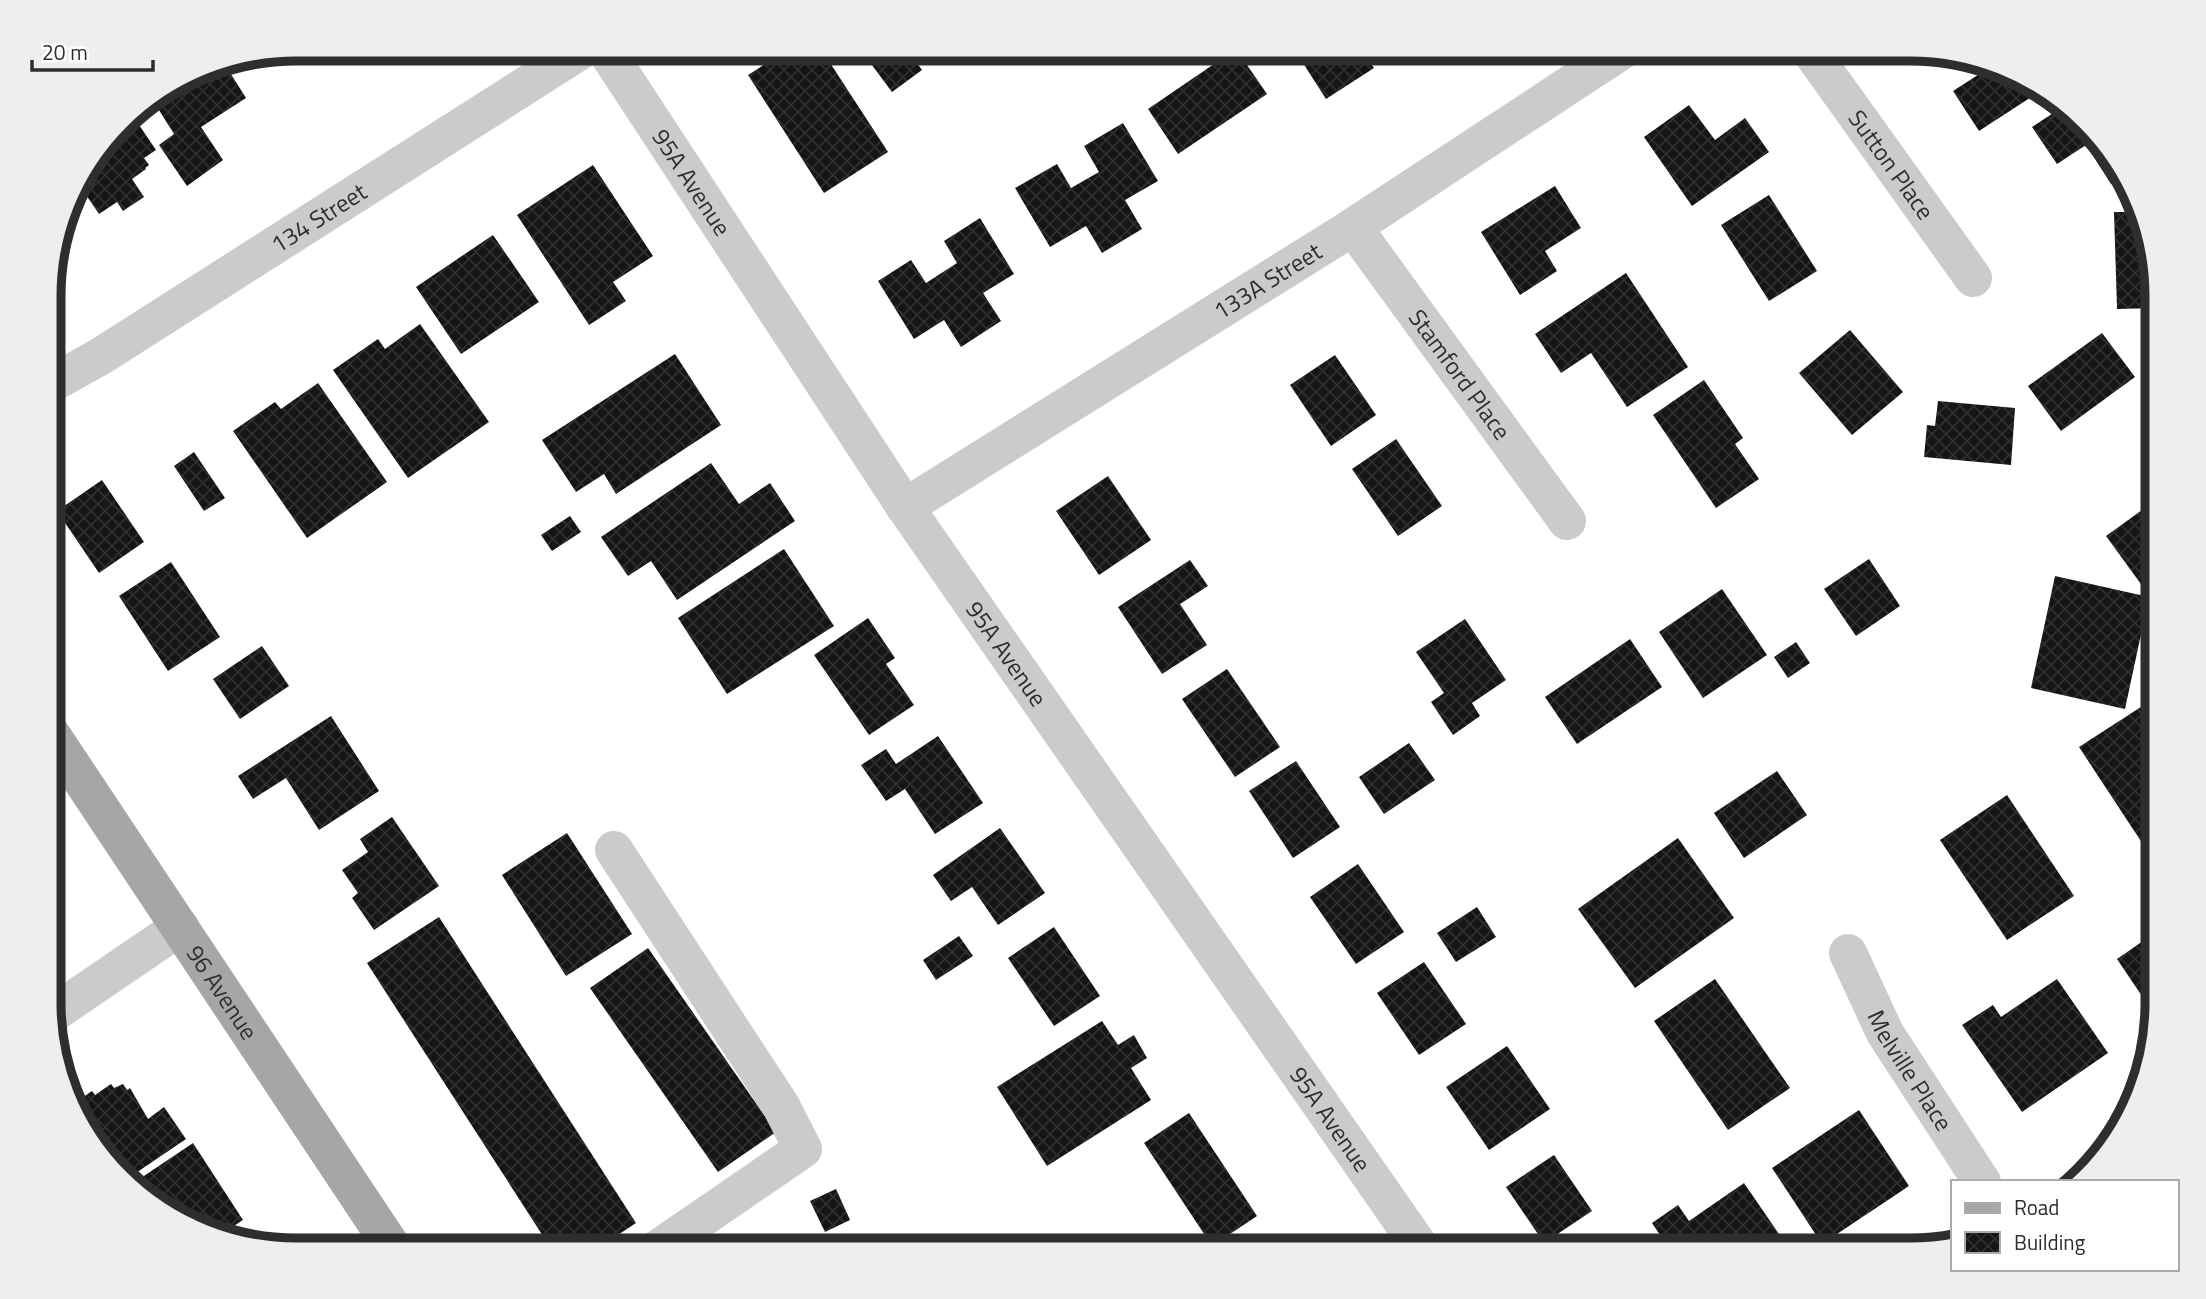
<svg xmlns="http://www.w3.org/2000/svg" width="2206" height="1299" font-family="'Titillium Web',sans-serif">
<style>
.building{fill:url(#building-cross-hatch)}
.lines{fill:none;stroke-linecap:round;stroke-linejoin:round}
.minor{stroke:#cbcbcb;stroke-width:38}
.major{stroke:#a6a6a6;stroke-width:38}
.labels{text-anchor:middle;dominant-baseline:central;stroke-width:7;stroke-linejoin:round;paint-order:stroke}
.street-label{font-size:24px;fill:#2e2e2e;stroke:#fff}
.rim{fill:none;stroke:#2e2e2e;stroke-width:9}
</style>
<defs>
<pattern id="building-cross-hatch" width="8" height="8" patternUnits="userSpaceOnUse" patternTransform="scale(1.75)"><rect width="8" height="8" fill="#151515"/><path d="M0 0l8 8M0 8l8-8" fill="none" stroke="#2f2f2f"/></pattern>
</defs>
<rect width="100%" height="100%" fill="#fff"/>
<g class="building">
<path d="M 789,49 L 821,49 L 888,152 L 824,193 L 748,75 Z"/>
<path d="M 860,49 L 907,49 L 922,70 L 892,92 Z"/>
<path d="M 1236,49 L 1267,94 L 1178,154 L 1148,109 Z"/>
<path d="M 1294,49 L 1361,49 L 1374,68 L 1326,99 Z"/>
<path d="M 224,63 L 246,98 L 201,127 L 223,160 L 187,186 L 159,145 L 174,134 L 152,99 L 202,68 Z"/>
<path d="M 1982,68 L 2034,82 L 2042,90 L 1979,131 L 1953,91 L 1984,71 Z"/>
<path d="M 1689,105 L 1715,140 L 1745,118 L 1769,152 L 1692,206 L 1644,137 Z"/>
<path d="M 2061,108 L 2115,159 L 2122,178 L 2111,184 L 2086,145 L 2057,164 L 2032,127 Z"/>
<path d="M 131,113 L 156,150 L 144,158 L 149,165 L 145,168 L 146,169 L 132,179 L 144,197 L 123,211 L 117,202 L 99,214 L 78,183 Z"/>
<path d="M 1123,123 L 1158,181 L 1125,200 L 1142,229 L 1102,253 L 1086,226 L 1050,247 L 1015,188 L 1057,164 L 1071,188 L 1099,172 L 1084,146 Z"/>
<path d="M 593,165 L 653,256 L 613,282 L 626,301 L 589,325 L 517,215 Z"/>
<path d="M 1555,186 L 1581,228 L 1545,251 L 1557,271 L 1520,295 L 1481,232 Z"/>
<path d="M 1769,195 L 1817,271 L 1769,301 L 1721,225 Z"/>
<path d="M 2114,212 L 2133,212 L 2156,280 L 2156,308 L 2117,309 Z"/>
<path d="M 980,218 L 1014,274 L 983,293 L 1001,321 L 961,347 L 944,320 L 914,339 L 878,281 L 911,260 L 926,283 L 957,263 L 944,241 Z"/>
<path d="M 493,235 L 539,302 L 461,354 L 416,287 Z"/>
<path d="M 1626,273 L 1688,367 L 1627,407 L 1591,353 L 1561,373 L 1535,334 Z"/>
<path d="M 420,324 L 489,422 L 408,478 L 333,370 L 378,339 L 385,349 Z"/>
<path d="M 1850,330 L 1903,392 L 1852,435 L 1799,373 Z"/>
<path d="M 2102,333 L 2135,377 L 2061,431 L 2028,386 Z"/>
<path d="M 675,354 L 721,425 L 616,494 L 604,474 L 576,492 L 542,440 Z"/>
<path d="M 1335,355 L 1376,415 L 1331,446 L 1290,385 Z"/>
<path d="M 1704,380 L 1743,438 L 1735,444 L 1759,479 L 1716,508 L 1653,415 Z"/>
<path d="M 318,383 L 387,482 L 307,538 L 233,431 L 275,402 L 281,409 Z"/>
<path d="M 1938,401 L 2015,408 L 2011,465 L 1924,457 L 1927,425 L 1935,426 Z"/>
<path d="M 1396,439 L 1442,506 L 1398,536 L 1352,469 Z"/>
<path d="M 194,452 L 225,498 L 204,511 L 174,466 Z"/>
<path d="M 711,463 L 739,504 L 770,483 L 795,521 L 677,600 L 651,561 L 628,576 L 601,537 Z"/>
<path d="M 1108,476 L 1151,540 L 1099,575 L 1056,511 Z"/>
<path d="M 102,480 L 144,542 L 99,573 L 57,511 Z"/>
<path d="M 2156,500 L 2156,583 L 2146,591 L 2106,536 Z"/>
<path d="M 570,516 L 581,532 L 552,551 L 541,535 Z"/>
<path d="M 784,549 L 834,626 L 727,694 L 678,618 Z"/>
<path d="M 1869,559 L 1900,606 L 1856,636 L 1824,589 Z"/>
<path d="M 1190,560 L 1208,586 L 1180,604 L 1207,645 L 1162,674 L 1118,607 Z"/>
<path d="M 171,562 L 220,637 L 168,671 L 119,596 Z"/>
<path d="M 2055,576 L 2149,597 L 2125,709 L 2031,688 Z"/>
<path d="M 1722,589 L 1767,655 L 1703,698 L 1659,632 Z"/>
<path d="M 868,618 L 895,658 L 886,664 L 914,705 L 869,735 L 814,655 Z"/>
<path d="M 1465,619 L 1506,680 L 1472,703 L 1480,716 L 1453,735 L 1431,702 L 1444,693 L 1416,652 Z"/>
<path d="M 1630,639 L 1662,687 L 1577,744 L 1545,697 Z"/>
<path d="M 1796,642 L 1810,663 L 1788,678 L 1774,657 Z"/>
<path d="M 262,646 L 289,686 L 240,719 L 213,679 Z"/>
<path d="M 1227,669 L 1280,747 L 1235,777 L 1182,699 Z"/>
<path d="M 2144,705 L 2156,724 L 2156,850 L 2150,855 L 2079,747 Z"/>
<path d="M 331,716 L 379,791 L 319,830 L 286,778 L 253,799 L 238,776 Z"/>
<path d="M 938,736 L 983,803 L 935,834 L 905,789 L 886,801 L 861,765 L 886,749 L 896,764 Z"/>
<path d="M 1409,743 L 1435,780 L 1384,814 L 1359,777 Z"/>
<path d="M 1296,761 L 1340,827 L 1293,858 L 1249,791 Z"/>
<path d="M 1777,771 L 1807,815 L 1744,858 L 1714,813 Z"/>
<path d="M 2007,795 L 2074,896 L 2007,940 L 1940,840 Z"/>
<path d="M 392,817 L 439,886 L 374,930 L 352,898 L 358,893 L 342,870 L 368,852 L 360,839 Z"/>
<path d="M 1000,828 L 1045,893 L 998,925 L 972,887 L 951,901 L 933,875 Z"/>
<path d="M 567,833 L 632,934 L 566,976 L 502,875 Z"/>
<path d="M 1678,838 L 1734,918 L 1635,988 L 1578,909 Z"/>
<path d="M 1358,864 L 1404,932 L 1356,964 L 1310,897 Z"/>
<path d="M 1477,907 L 1496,937 L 1456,962 L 1437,933 Z"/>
<path d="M 439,917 L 636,1223 L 595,1250 L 552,1250 L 367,963 Z"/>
<path d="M 1054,927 L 1100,996 L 1054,1026 L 1008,958 Z"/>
<path d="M 2156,932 L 2156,1017 L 2117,959 Z"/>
<path d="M 959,936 L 973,956 L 936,980 L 923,960 Z"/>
<path d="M 648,948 L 776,1132 L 718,1172 L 590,988 Z"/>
<path d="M 1424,962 L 1466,1024 L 1419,1055 L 1377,993 Z"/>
<path d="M 1715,979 L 1790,1088 L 1728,1130 L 1654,1021 Z"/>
<path d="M 2057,979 L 2108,1053 L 2022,1112 L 1962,1025 L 1993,1005 L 2001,1017 Z"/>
<path d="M 1102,1021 L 1118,1045 L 1134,1035 L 1147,1058 L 1131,1068 L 1151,1100 L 1047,1166 L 997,1087 Z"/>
<path d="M 1507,1046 L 1550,1109 L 1489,1150 L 1446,1087 Z"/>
<path d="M 111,1084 L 114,1088 L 123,1084 L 127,1090 L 130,1088 L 148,1119 L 164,1107 L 186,1139 L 130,1177 L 91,1140 L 76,1102 L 92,1091 L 95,1095 Z"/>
<path d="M 1859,1110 L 1909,1186 L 1822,1244 L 1772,1168 Z"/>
<path d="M 1189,1113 L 1257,1216 L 1212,1246 L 1144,1143 Z"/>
<path d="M 193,1143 L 243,1220 L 226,1231 L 178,1218 L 170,1207 L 165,1210 L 135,1182 Z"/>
<path d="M 1554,1155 L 1592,1211 L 1544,1243 L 1506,1187 Z"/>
<path d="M 1744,1183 L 1790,1250 L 1670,1250 L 1652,1223 L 1678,1205 L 1689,1221 Z"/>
<path d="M 836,1189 L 850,1220 L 825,1232 L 810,1201 Z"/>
</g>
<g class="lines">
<g class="minor">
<path id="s1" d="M 605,49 L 905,507 L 1422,1250"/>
<path id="s2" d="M 1809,49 L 1973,278"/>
<path id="s3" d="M 1353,227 L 1567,521"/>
<path id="s4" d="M 51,384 L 101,356 L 583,49"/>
<path id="s5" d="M 905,507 L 1353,227 L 1624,49"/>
<path d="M 614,850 L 781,1106 L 803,1149 L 656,1250"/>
<path id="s6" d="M 1848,953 L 1885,1033 L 1982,1182"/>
<path d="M 51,1015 L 180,927"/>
</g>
<path class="major" id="s7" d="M 51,734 L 394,1250"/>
</g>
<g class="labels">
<g class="street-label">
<text stroke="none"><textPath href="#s2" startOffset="142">Sutton Place</textPath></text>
<text stroke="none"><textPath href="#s1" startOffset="159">95A Avenue</textPath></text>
<text stroke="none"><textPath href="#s4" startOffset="315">134 Street</textPath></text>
<text stroke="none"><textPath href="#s5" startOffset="427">133A Street</textPath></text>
<text stroke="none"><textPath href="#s3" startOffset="182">Stamford Place</textPath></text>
<text stroke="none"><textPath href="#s1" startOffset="726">95A Avenue</textPath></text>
<text stroke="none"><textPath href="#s7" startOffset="310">96 Avenue</textPath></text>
<text stroke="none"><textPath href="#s6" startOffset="133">Melville Place</textPath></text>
<text stroke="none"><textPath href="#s1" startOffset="1293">95A Avenue</textPath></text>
</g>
</g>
<path d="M0 0H2206V1299H0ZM296 61H1910A235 235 0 0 1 2145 296V1003A235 235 0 0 1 1910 1238H296A235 235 0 0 1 61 1003V296A235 235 0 0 1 296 61Z" fill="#eee" fill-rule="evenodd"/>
<path class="rim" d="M296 61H1910A235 235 0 0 1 2145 296V1003A235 235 0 0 1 1910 1238H296A235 235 0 0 1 61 1003V296A235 235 0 0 1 296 61Z"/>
<rect x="1951" y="1180" width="228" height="91" fill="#ffffff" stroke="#ababab" stroke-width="2"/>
<rect x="1965" y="1203" width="35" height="10" fill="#a6a6a6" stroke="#ababab" stroke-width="2"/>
<text x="2014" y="1215" font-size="21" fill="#2e2e2e">Road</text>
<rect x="1965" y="1232" width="35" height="21" fill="url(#building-cross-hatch)" stroke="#ababab" stroke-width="2"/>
<text x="2014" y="1250" font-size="21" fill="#2e2e2e">Building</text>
<path d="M32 60v10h121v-10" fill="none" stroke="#2e2e2e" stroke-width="3.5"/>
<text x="42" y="60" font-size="21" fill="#2e2e2e" stroke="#ffffff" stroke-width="5" paint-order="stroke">20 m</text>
</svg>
